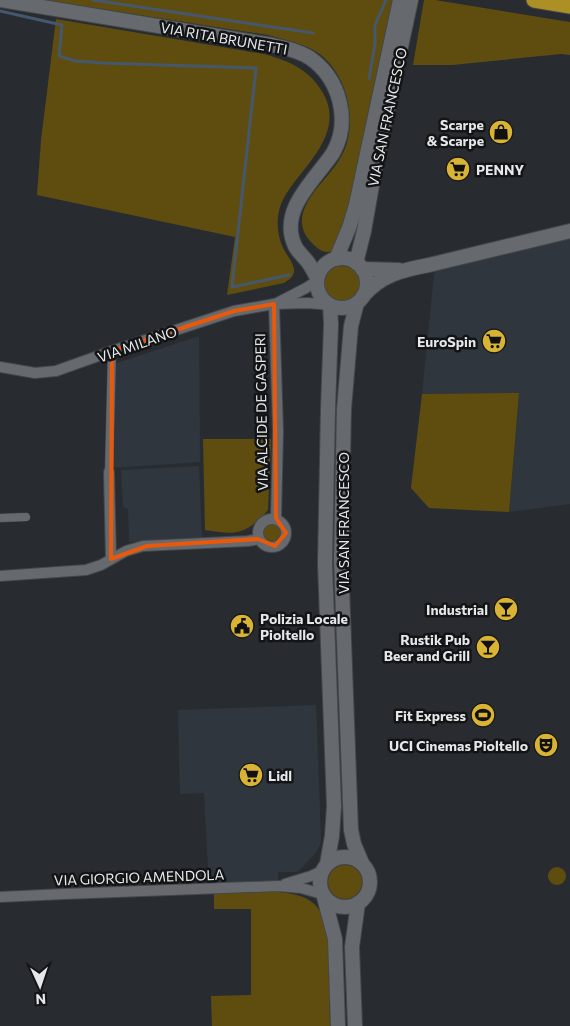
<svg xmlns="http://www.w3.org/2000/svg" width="570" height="1026" font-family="Commissioner,sans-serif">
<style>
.built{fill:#2f363e}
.green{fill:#5f4d10}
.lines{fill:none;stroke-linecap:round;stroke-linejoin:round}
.stream{stroke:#45576d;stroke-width:3}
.pedestrian-casing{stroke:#44474a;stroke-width:9}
.minor-casing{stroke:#44474a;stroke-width:12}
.tertiary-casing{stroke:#44474a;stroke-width:16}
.trunk-casing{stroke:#44474a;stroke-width:17}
.pedestrian{stroke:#666a6e;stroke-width:8}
.minor{stroke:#666a6e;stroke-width:10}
.tertiary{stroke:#666a6e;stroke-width:14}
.trunk{stroke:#ac9026;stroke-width:15}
.marked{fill:none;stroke:#e8590c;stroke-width:4;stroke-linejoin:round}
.labels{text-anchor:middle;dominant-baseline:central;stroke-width:5;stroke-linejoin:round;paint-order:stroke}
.street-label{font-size:14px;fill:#e5e8ea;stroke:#131416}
.poi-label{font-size:14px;font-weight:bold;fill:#e5e8ea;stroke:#131416;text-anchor:end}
</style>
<rect width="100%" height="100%" fill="#282c30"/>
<g class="built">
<path d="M 570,236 L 570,504 L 509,512 L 519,393 L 422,394 L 434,274 L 437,269 Z"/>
<path d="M 199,336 L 200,462 L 112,468 L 114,364 Z"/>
<path d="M 199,466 L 202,539 L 129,542 L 128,509 L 123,507 L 121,470 Z"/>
<path d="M 316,705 L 321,840 L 320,845 L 316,852 L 301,869 L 296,872 L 278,872 L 278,886 L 209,888 L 204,793 L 180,794 L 178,710 Z"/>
</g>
<g class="green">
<path d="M 44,0 L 397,0 L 351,209 L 333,251 C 325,254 319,250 313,244 C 303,235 299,223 304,210 C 312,188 333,174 343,153 C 358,122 348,74 318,53 C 304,43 285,40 268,35 Z"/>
<path d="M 424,0 L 435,0 L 570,22 L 570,55 L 561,54 L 452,65 L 413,65 Z"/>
<path d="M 56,19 L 264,54 C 289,61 309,69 323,93 C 343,128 313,158 293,184 C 287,192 281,201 279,211 C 276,223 278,237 283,248 C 287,256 295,264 294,272 C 293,278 288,280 284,283 L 227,295 L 235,237 L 37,195 L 41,140 Z"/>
<circle cx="342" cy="284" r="18"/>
<path d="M 519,393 L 509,512 L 429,508 L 411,488 L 422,394 Z"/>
<path d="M 203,439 L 271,439 L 268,509 C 266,514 261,517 257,521 C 240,537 226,533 205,530 Z"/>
<circle cx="272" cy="533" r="9"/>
<circle cx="345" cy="882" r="17"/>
<circle cx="557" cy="876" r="9"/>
<path d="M 268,891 C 307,894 324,899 328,941 L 330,1026 L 212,1026 L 211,996 L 251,995 L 251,909 L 214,909 L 214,892 Z"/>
</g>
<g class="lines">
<g class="stream">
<path d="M 93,0 L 313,33"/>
<path d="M 0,11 L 62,25 L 59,56 L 75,61 L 102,63 L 256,68 L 232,287 L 289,275"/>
<path d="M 369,79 L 375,44 L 375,25 L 386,0"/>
</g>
<g class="pedestrian-casing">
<g id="pedestrian">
<path d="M 109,472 L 112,351"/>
<path d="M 0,518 L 26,517"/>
</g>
</g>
<g class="minor-casing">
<g id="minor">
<path d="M 277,303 L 306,288 L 317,281"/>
<path d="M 274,304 L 278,431 L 276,519"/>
<path d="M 0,367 L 35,373 L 56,371 L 112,351 L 234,311 L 274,304 L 308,303 L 330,305"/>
<path d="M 109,472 L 111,559"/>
<circle cx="272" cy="533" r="14"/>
<path d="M 0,576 L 86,570 L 101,565 L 126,551 L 143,546 L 248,541 L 259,539"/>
<path d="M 285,884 L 311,876 L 322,871"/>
<path d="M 0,897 L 64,894 L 278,886 L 301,888 L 322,894"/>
</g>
</g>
<g class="tertiary-casing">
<g id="tertiary">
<path d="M 0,0 L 273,45 C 286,48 299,51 310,58 C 340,79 351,121 333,153 C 315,180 278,210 295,246 C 298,252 303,256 307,261 C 311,266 314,272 317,278"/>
<circle cx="342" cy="283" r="25"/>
<path d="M 336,259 L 349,228 L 356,205 L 400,0"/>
<path d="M 356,263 L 364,231 L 375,168 L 411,0"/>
<path d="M 362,269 L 399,270"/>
<path d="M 363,296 C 381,275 402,270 429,265 L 570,231"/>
<path d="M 357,303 L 351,326 L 344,409 L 341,560 L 351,830 L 354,844 L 362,863"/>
<circle cx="345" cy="882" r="25"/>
<path d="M 327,864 L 332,836 L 334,806 L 325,564 L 328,409 L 331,324 L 330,305"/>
<path d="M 324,897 L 335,939 L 338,1026"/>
<path d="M 355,1026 L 352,947 L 358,903"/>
</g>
</g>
<g class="trunk-casing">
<path id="trunk" d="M 534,0 L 570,6"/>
</g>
<use href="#pedestrian" class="pedestrian"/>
<use href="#minor" class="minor"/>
<use href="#tertiary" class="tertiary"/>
<use href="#trunk" class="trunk"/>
</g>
<path class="marked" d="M 274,304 L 276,518 L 286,533 L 275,546 L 258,539 L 147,546 L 111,559 L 112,351 L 234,311 Z"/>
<defs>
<g id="shop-disc" transform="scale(1.25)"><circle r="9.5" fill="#d9b334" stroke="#131416"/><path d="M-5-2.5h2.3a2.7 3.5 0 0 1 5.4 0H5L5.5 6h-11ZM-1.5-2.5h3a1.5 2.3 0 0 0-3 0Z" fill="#111"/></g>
<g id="supermarket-disc" transform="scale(1.25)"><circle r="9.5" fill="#d9b334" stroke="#131416"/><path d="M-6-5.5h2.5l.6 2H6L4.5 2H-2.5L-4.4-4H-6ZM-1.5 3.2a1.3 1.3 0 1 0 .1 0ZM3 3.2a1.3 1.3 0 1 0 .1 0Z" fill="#111"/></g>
<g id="bar-disc" transform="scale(1.25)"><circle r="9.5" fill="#d9b334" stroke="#131416"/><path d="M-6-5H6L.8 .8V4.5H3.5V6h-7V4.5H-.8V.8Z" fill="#111"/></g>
<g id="civic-disc" transform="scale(1.25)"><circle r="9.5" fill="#d9b334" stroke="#131416"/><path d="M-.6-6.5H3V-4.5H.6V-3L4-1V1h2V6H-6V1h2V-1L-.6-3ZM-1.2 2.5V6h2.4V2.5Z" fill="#111"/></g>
<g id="stadium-disc" transform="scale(1.25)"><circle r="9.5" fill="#d9b334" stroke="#131416"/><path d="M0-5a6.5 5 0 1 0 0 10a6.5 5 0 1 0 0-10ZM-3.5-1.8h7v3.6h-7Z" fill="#111"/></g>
<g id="theatre-disc" transform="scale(1.25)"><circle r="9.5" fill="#d9b334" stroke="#131416"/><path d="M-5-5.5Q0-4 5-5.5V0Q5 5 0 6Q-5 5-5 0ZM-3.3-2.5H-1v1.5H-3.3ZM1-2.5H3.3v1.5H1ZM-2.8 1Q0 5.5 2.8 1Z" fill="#111"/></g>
</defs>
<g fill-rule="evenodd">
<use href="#shop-disc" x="501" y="132"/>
<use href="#supermarket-disc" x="458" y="169"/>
<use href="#supermarket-disc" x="494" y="341"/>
<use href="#bar-disc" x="506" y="609"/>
<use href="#civic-disc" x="242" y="626"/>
<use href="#bar-disc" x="488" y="647"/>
<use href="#stadium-disc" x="483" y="715"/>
<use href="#theatre-disc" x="546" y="745"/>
<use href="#supermarket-disc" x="251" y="775"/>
</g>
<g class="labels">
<g class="street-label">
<text transform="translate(224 38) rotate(10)">VIA RITA BRUNETTI</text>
<text transform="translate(387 117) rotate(-78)">VIA SAN FRANCESCO</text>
<text transform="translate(137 344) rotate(-19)">VIA MILANO</text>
<text transform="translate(261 412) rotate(-91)">VIA ALCIDE DE GASPERI</text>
<text transform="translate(343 523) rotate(-90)">VIA SAN FRANCESCO</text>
<text transform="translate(139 877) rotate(-2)">VIA GIORGIO AMENDOLA</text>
</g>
<g class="poi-label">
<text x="484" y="124">Scarpe<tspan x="484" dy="16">&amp; Scarpe</tspan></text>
<text x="476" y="169" text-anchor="start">PENNY</text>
<text x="476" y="341">EuroSpin</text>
<text x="488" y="609">Industrial</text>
<text x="260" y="618" text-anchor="start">Polizia Locale<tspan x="260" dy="16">Pioltello</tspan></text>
<text x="470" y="639">Rustik Pub<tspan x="470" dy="16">Beer and Grill</tspan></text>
<text x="466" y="715">Fit Express</text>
<text x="528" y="745">UCI Cinemas Pioltello</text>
<text x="268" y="775" text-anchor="start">Lidl</text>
</g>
</g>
<g transform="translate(40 986) rotate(177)" stroke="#131416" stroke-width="4" paint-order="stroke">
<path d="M0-4L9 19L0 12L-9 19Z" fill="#e5e8ea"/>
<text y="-8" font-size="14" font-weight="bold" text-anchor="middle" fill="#e5e8ea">N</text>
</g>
</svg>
